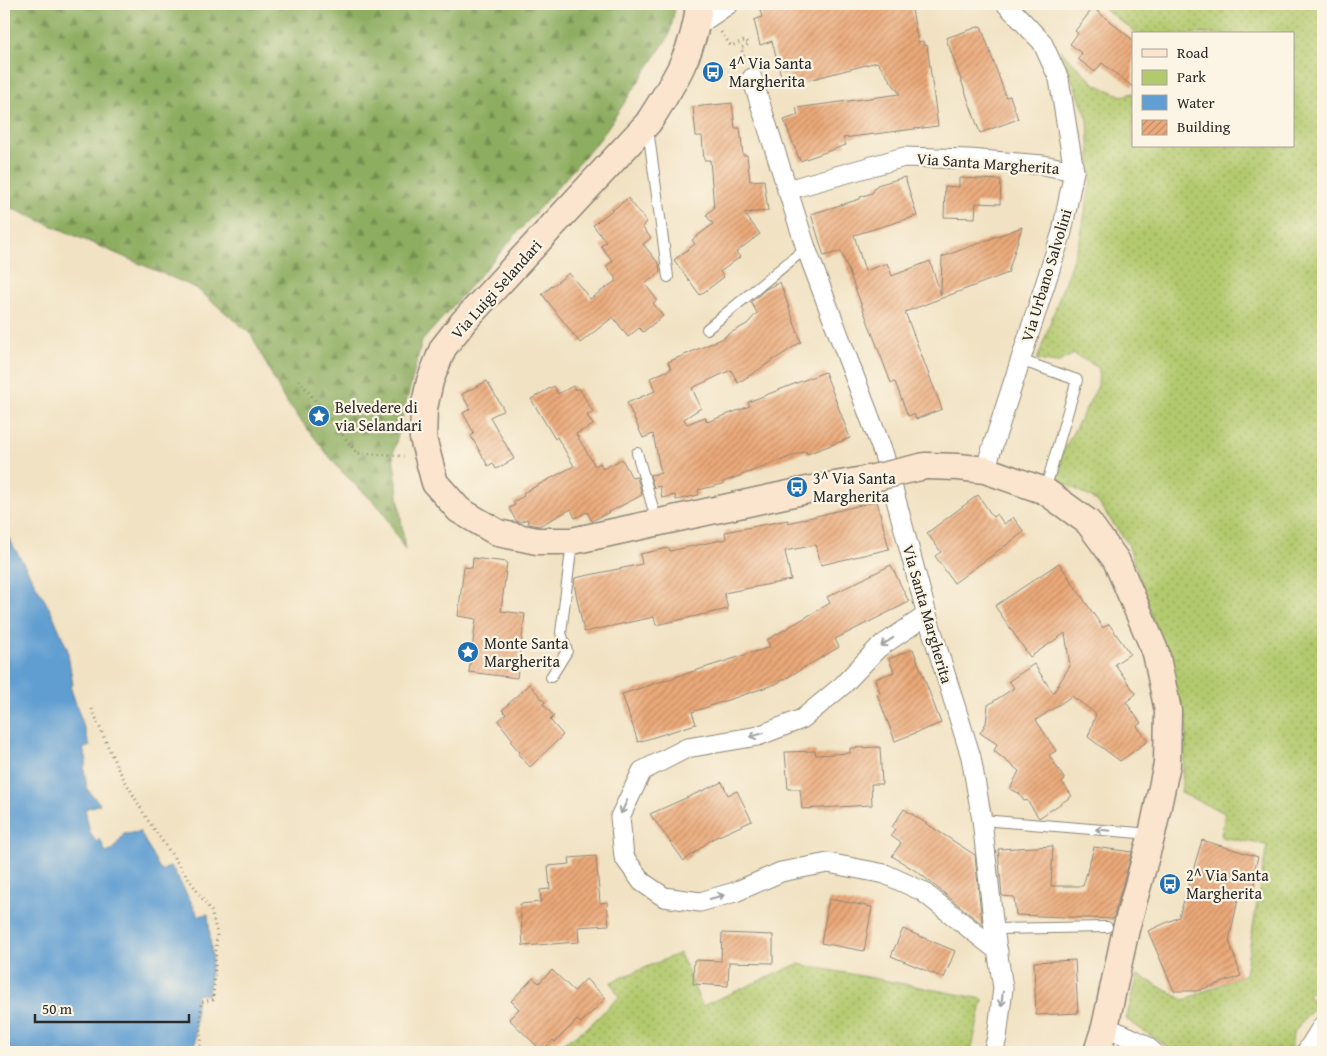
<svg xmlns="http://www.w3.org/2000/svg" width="1327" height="1056" font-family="'Gentium Book Plus',serif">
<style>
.green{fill:url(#green-dots);stroke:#6e7a4c}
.forest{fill:url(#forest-firs);stroke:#5c6c46}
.water{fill:#619ed2;stroke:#46647e}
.building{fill:url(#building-hatch)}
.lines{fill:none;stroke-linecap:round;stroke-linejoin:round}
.lane-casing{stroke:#8e8677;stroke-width:12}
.street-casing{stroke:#8e8677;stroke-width:21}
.secondary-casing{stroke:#8e8677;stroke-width:29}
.path{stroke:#8e8677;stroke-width:3;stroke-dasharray:1 4;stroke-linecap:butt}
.lane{stroke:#fff;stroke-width:10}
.street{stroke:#fff;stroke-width:19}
.secondary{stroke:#fbe5cf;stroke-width:26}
.secondary-bridge-casing{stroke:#8e8677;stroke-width:29;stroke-linecap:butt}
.secondary-bridge{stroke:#fbe5cf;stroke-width:26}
.oneway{stroke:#a0a0a0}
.labels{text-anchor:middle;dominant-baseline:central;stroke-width:4.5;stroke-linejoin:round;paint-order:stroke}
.poi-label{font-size:16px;fill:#2b2b2b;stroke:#fcf5e5;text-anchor:start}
.street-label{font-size:16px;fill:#2b2b2b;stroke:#fcf5e5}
</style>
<defs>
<pattern id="green-dots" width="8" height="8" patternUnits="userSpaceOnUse" patternTransform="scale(1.25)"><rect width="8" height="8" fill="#b2c96d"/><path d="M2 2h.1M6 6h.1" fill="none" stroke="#91a35a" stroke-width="1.8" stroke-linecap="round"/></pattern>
<pattern id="forest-firs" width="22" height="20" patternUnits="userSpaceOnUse" patternTransform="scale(1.25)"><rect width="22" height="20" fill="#8dad60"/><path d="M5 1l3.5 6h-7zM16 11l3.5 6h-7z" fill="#738d4f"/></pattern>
<pattern id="building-hatch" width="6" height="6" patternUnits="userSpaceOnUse" patternTransform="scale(1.25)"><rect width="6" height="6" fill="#eba979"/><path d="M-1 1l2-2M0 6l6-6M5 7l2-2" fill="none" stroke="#bf8a63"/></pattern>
</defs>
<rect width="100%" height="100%" fill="#fcf5e5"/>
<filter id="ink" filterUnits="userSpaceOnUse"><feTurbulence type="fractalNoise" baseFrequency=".02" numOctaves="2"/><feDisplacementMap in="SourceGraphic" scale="10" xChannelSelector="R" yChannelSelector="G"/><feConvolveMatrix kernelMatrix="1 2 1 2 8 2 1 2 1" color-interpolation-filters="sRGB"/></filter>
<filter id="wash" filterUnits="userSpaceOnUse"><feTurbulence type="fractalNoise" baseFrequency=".0096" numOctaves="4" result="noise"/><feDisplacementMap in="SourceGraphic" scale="20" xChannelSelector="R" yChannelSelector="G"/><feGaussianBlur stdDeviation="1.12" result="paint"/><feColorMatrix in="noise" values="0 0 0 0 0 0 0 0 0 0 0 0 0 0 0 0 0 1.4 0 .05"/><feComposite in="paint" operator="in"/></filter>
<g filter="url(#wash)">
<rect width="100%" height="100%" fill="#f1e2c3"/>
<g class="green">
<path d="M 1098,4 L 1323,4 L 1323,982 L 1308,995 L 1316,1004 L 1293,1034 L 1291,1052 L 1175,1052 L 1126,1019 L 1138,975 L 1184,1000 L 1245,974 L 1267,845 L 1221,837 L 1225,813 L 1181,793 L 1187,722 L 1128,544 L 1097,501 L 1057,479 L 1061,455 L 1098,386 L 1099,368 L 1074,354 L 1057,363 L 1037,360 L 1080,239 L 1091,181 L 1088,119 L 1060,50 L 1095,84 L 1122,96 L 1133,93 L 1133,146 L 1293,146 L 1293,34 L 1138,34 Z"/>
<path d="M 680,953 L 702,1006 L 798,964 L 983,999 L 971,1052 L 553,1052 L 556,1048 L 587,1028 L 619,997 L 611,982 Z"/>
</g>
<path class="forest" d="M 4,4 L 676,4 L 669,36 L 600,139 L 422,341 L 393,454 L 405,550 L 382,510 L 340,470 L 284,399 L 251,334 L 196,288 L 4,205 Z"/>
<path class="water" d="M 4,530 L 52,613 L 67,648 L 73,685 L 70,686 L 90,746 L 83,749 L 87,760 L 84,768 L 87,789 L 100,804 L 85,809 L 90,833 L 96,842 L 100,839 L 106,853 L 113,850 L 124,834 L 140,832 L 161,871 L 171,866 L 199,916 L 208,914 L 212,958 L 208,995 L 196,994 L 195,1052 L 4,1052 Z"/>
<g id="blocks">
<g class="building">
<path d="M 758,4 L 911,4 L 918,42 L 923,41 L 924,46 L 927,45 L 938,126 L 843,138 L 846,145 L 800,161 L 784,120 L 798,115 L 796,108 L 900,94 L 877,62 L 790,85 L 788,74 L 781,76 L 772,41 L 760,45 L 754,20 L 762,17 Z"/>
<path d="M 1093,8 L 1133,40 L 1133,87 L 1102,63 L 1095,72 L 1078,59 L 1082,53 L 1070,44 L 1078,33 L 1075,31 Z"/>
<path d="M 981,26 L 1006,97 L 1010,96 L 1018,119 L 980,133 L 946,38 Z"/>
<path d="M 732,103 L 735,128 L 740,128 L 743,155 L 747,155 L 750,181 L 764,180 L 768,211 L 744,213 L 760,234 L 736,252 L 740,257 L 720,272 L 724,277 L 700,295 L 674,260 L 695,244 L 692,240 L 713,224 L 706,215 L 714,208 L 710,160 L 704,160 L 702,136 L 696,136 L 693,107 Z"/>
<path d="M 905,177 L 917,216 L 854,235 L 865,271 L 887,263 L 892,276 L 930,261 L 941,295 L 942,257 L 1022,227 L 1008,273 L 905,312 L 942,409 L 916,419 L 914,414 L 908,416 L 895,382 L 891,383 L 841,251 L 824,256 L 811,214 L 860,199 L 860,197 L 872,193 L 877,185 Z"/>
<path d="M 959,178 L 1001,180 L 1000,204 L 976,203 L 975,218 L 944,217 L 945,186 L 959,187 Z"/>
<path d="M 628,198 L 647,222 L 642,227 L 651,238 L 643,244 L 659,264 L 660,272 L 645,284 L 657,300 L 653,303 L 663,316 L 643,332 L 639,328 L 628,337 L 613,317 L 580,343 L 542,294 L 569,273 L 590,299 L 617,280 L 606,266 L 613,261 L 601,246 L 606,242 L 593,225 Z"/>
<path d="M 780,282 L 801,342 L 738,383 L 731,370 L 692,388 L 701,408 L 684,419 L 687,424 L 705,417 L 707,422 L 750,406 L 748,402 L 825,372 L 850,438 L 807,454 L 806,451 L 723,482 L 723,484 L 698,490 L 699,495 L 676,500 L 675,495 L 662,498 L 660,486 L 654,488 L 650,475 L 661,473 L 653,434 L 643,438 L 627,403 L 655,391 L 650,378 L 671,369 L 668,362 L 726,337 L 725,336 L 747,324 L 757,313 L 751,302 L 766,289 Z"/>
<path d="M 487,381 L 504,410 L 490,417 L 514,459 L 496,469 L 493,463 L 488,466 L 471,436 L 474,433 L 463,413 L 470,409 L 462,394 Z"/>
<path d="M 554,386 L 558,394 L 573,386 L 575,390 L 579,388 L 593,412 L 587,415 L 593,425 L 576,434 L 595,466 L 600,463 L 603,469 L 622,459 L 632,478 L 637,477 L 642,495 L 592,521 L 587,512 L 575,518 L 571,509 L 539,526 L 529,524 L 527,519 L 520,522 L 516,521 L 509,508 L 515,505 L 513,502 L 524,496 L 523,493 L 574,466 L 557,437 L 555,439 L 531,399 Z"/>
<path d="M 978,495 L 993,517 L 997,514 L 1004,524 L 1013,517 L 1024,532 L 954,583 L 935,556 L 941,552 L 927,533 Z"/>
<path d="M 877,501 L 889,549 L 821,565 L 816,545 L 785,551 L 791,580 L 724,593 L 728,609 L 656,625 L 654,617 L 584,632 L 574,584 L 575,578 L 642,564 L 640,554 L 669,548 L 670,551 L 726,539 L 725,532 L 788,520 L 788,523 Z"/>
<path d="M 473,558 L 507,562 L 501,611 L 525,614 L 517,678 L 469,672 L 476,619 L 458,616 L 464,567 L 472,568 Z"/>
<path d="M 1059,563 L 1103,628 L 1109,624 L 1130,654 L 1115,664 L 1136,694 L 1126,702 L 1141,723 L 1137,726 L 1148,741 L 1120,761 L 1088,737 L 1096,714 L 1072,696 L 1036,720 L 1056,751 L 1049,755 L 1065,780 L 1062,782 L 1072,796 L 1039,818 L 1027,800 L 1024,801 L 1019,793 L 1010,789 L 1019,771 L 994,751 L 997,744 L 980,733 L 986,723 L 988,705 L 1014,688 L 1009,681 L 1034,664 L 1053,693 L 1070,666 L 1065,633 L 1030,657 L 995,606 Z"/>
<path d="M 891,565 L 909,602 L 835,639 L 839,647 L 776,684 L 692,712 L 696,724 L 638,742 L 622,694 L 770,647 L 767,640 L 830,603 L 827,597 Z"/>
<path d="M 913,649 L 941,723 L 895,741 L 877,694 L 880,693 L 875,679 L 894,672 L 889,659 Z"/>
<path d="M 529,684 L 545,702 L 543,704 L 554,716 L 550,720 L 563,735 L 530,767 L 518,754 L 520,752 L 511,742 L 513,740 L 498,721 L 506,714 L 502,710 Z"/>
<path d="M 880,747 L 882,784 L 871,784 L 872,805 L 802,809 L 800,789 L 788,789 L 785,752 L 815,751 L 816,755 L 850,753 L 850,748 Z"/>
<path d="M 722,782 L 728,795 L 737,791 L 752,821 L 712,839 L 684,861 L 650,814 Z"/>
<path d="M 904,809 L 975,855 L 982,924 L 919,873 L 892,856 L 901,843 L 891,836 L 895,829 L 892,827 Z"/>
<path d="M 1202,840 L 1258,857 L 1253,875 L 1256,879 L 1252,898 L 1239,895 L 1229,941 L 1241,976 L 1197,991 L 1174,991 L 1148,931 L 1179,917 Z"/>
<path d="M 1053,846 L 1051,886 L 1083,886 L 1094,847 L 1132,852 L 1113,919 L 1016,915 L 1014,897 L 1002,896 L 998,849 Z"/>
<path d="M 596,856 L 600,903 L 607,902 L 609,925 L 578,927 L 579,942 L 523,946 L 520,904 L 541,902 L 540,890 L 550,889 L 548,866 L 570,864 L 569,858 Z"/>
<path d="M 829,899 L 872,907 L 864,951 L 821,943 Z"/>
<path d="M 903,929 L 955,951 L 944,978 L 891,956 Z"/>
<path d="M 722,933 L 773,935 L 773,963 L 729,962 L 728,986 L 693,984 L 694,960 L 721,961 Z"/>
<path d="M 1075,960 L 1078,1013 L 1036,1015 L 1034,962 Z"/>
<path d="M 552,970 L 574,991 L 586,979 L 606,998 L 581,1023 L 577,1020 L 555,1042 L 553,1040 L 542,1051 L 509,1019 L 519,1009 L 511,1001 L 533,978 L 539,983 Z"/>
</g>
</g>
</g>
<g filter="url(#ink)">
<use href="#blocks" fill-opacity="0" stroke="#8e8677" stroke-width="1"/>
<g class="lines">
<g class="lane-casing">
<g id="lane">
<path d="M 648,129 L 668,277"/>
<path d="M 707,329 L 806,248"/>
<path d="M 1020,360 L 1077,380 L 1045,490"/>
<path d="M 637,453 L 657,522"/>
<path d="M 551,677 L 567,651 L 561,633 L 572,542"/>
<path d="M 982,820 L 1151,834"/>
<path d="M 994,929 L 1107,927"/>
</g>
</g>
<g class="street-casing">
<g id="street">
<path d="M 698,25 L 729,4"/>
<path d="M 752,78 L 806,248 L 884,455 L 927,615 L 971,757 L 982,820 L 994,929 L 1003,988 L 997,1038 L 993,1052"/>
<path d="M 787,190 L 904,157 L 969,159 L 1043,165 L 1074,171"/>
<path d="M 985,470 L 1062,232 L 1074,171 L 1059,79 L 1042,42 L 1006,4"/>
<path d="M 927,615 L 878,648 L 843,685 L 802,719 L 758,736 L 687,748 L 642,771 L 620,817 L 624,857 L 642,882 L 664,897 L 700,902 L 735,892 L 781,872 L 828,863 L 885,874 L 922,891 L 998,951"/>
<path d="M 1105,1027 C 1121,1034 1141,1040 1153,1052"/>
<path d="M 1307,1052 L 1308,1049 L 1323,1025"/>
</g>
</g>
<g class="secondary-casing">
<g id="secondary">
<path d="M 699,4 C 696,49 672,86 648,123 L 464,321 L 443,348 L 430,381 L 424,408 L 423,438 L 435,483 L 459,510 L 498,533 L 537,541 L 572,541 L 812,489 L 869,479"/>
<path d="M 925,466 L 959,467 L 985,470 L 1045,491 L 1088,522 L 1116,560 L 1156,653 L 1168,711 L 1167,764 L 1152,834 L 1126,929 L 1105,1027 L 1097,1052"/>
</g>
</g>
<g class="path">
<path d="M 721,32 L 731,46 L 746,40 L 749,44 L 741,48 L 745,60"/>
<path d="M 299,380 L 357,453 L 404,456"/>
<path d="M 92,709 L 116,765 L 147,819 L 211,911 L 217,933 L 213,1000 L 201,1002 L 200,1052"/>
</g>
<use href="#lane" class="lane"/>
<use href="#street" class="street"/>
<use href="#secondary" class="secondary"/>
<g class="secondary-bridge-casing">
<path id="secondary-bridge" d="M 869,479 L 925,466"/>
</g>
<use href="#secondary-bridge" class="secondary-bridge"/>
</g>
<defs><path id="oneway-shaft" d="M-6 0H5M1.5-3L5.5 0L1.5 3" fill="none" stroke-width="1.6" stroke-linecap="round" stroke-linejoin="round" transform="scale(1.25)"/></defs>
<g class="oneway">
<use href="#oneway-shaft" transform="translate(887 642) rotate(146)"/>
<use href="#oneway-shaft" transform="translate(757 735) rotate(165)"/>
<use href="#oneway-shaft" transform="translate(624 807) rotate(115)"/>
<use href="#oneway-shaft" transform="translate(1103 830) rotate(-175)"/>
<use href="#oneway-shaft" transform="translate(717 897) rotate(-16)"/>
<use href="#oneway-shaft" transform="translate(1002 999) rotate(97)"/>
</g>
</g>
<defs>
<g id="bus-disc" transform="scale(1.125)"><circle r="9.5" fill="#1f6fb2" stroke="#fcf5e5"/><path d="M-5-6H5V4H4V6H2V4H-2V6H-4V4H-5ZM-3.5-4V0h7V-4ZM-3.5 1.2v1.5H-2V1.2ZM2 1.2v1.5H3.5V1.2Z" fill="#fff"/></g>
<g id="sight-disc" transform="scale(1.125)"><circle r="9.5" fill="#1f6fb2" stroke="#fcf5e5"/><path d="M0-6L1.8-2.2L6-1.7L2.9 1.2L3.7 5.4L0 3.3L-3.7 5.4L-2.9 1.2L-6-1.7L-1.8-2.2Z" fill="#fff"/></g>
</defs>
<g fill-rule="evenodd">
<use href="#bus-disc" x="713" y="72"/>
<use href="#sight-disc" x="319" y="416"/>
<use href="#bus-disc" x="797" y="487"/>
<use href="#sight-disc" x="468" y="652"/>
<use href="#bus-disc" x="1170" y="884"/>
</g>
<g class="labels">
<g class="poi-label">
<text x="729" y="63">4^ Via Santa<tspan x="729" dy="18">Margherita</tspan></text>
<text x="335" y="407">Belvedere di<tspan x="335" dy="18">via Selandari</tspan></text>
<text x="813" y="478">3^ Via Santa<tspan x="813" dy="18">Margherita</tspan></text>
<text x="484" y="643">Monte Santa<tspan x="484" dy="18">Margherita</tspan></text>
<text x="1186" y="875">2^ Via Santa<tspan x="1186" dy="18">Margherita</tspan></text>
</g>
<g class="street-label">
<text transform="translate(988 163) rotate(4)">Via Santa Margherita</text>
<text transform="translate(1046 275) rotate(-73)">Via Urbano Salvolini</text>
<text transform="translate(496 289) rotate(-48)">Via Luigi Selandari</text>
<text transform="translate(928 614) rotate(74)">Via Santa Margherita</text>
</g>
</g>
<rect width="1327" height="1056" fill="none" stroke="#fcf5e5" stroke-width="20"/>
<rect x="1132" y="32" width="162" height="115" fill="#fcf5e5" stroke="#a8a49b"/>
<rect x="1142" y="49" width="25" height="8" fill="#fbe5cf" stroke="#a8a49b"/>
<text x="1177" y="58" font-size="15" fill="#2b2b2b">Road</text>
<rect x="1142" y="70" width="25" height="15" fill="#b2c96d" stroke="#a8a49b"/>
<text x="1177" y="82" font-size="15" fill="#2b2b2b">Park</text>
<rect x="1142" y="95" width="25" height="15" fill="#619ed2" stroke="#a8a49b"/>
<text x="1177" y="108" font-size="15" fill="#2b2b2b">Water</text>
<rect x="1142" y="120" width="25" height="15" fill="url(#building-hatch)" stroke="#a8a49b"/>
<text x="1177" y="132" font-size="15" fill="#2b2b2b">Building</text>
<path d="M35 1014v8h154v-8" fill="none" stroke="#2b2b2b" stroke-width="2.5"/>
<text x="42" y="1014" font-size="15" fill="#2b2b2b" stroke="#fcf5e5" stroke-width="4" paint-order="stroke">50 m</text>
</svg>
